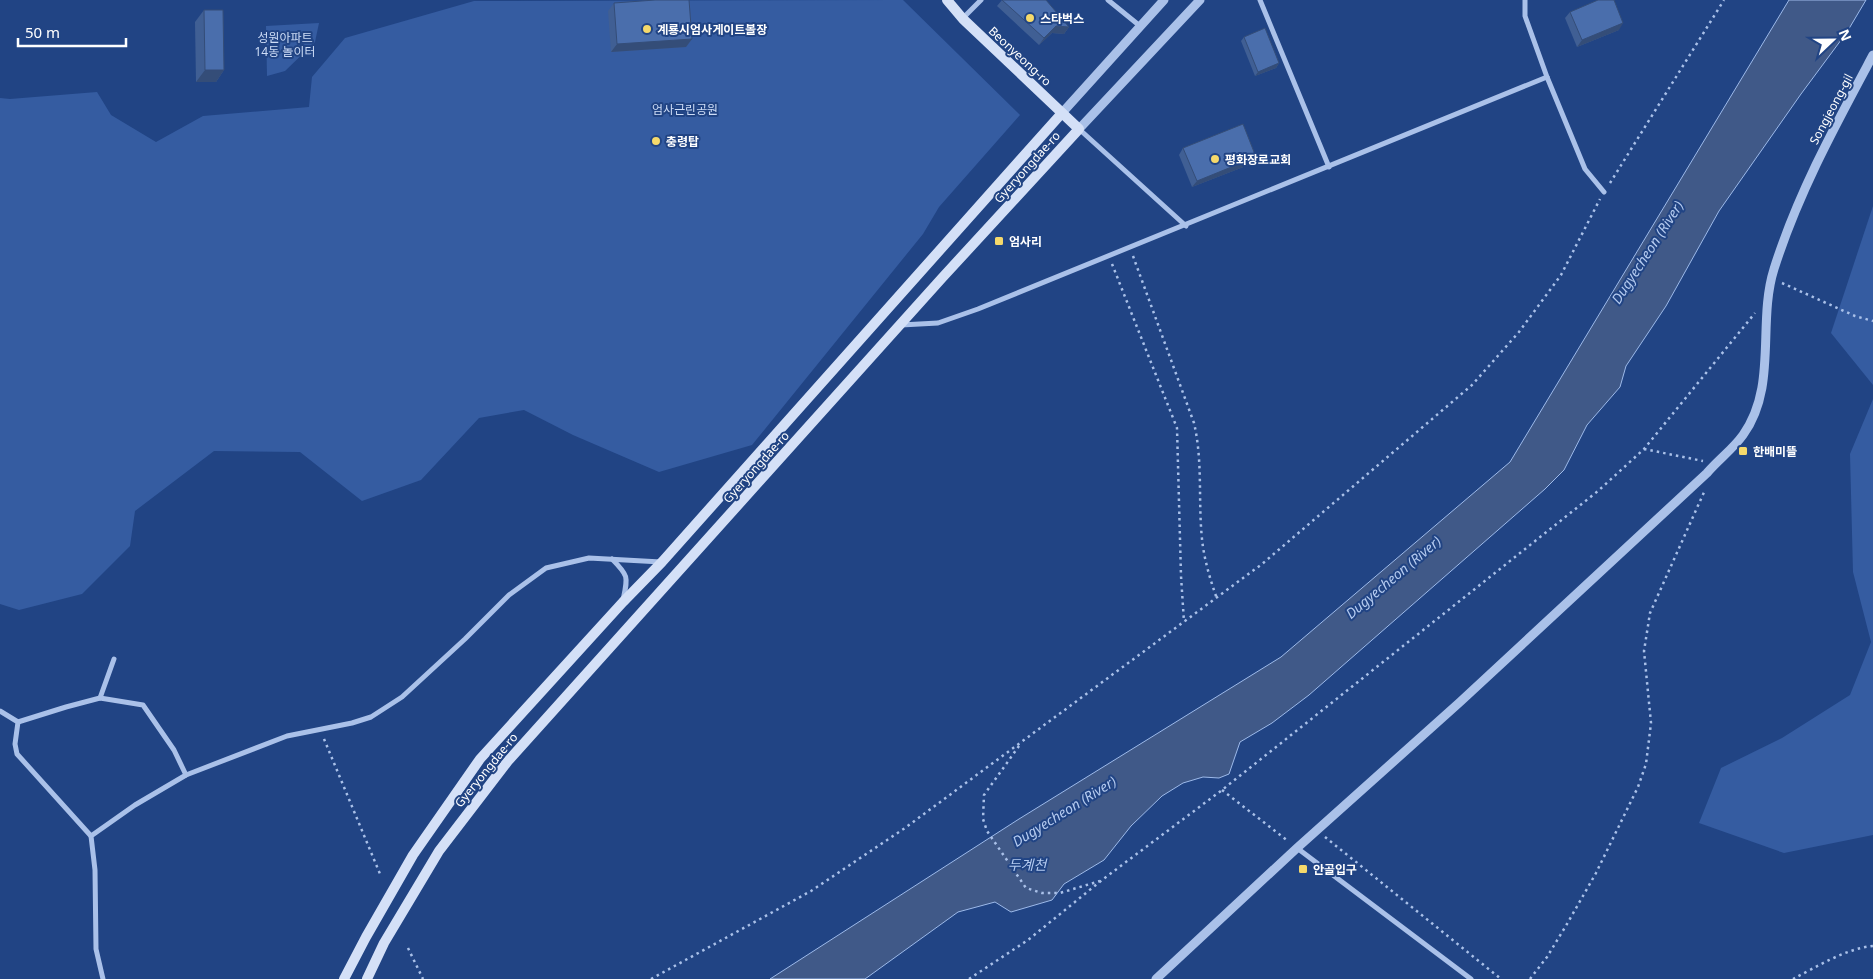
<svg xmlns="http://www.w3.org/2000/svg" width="1873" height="979" font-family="'Noto Sans','Noto Sans KR',sans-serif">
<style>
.green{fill:#355ca1}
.water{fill:#405988;stroke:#9dbaea}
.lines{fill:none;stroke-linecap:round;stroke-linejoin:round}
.path{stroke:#aac1e9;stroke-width:2.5;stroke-dasharray:2.5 4;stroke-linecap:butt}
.minor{stroke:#aac1e9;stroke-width:5}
.tertiary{stroke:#aac1e9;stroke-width:9}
.secondary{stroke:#d4e0f7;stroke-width:10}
.wall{fill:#405f94}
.shaded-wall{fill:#344d78}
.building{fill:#4a6eac;stroke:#344d78}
.poi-dot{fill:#f5d96b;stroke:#214484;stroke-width:2}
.labels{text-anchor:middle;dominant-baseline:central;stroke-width:4;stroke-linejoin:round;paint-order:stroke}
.poi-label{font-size:12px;font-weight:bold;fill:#fff;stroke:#214484;text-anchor:start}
.park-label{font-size:12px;fill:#ceddf7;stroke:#214484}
.street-label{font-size:12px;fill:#fff;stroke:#214484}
.water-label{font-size:14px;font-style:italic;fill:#b5cbf0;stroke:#214484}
</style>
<rect width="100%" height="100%" fill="#214484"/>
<g class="green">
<path d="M 903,0 L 1020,115 L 939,207 L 923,234 L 752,445 L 659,472 L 573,435 L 524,410 L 479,418 L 421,480 L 362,501 L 300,452 L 214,451 L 135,511 L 130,546 L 82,594 L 19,610 L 0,604 L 0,98 L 10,99 L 97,92 L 111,115 L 156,142 L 203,116 L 309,107 L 312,77 L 345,38 L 474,1 Z"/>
<path d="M 319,23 L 315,42 L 285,71 L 267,76 L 266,26 Z"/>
<path d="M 1873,206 L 1873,385 L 1831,333 Z"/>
<path d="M 1873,399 L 1873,835 L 1784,853 L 1699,823 L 1721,768 L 1782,738 L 1850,695 L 1871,642 L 1853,572 L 1850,454 Z"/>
</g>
<path class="water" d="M 1789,0 L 1866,0 L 1847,32 L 1801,94 L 1719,211 L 1666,306 L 1626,366 L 1620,387 L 1587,425 L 1564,470 L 1545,489 L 1309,695 L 1272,723 L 1240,742 L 1229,774 L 1219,778 L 1203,777 L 1183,783 L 1162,796 L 1131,826 L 1104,860 L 1064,884 L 1052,900 L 1011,912 L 995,902 L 958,912 L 865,979 L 770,979 L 1019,819 L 1281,657 L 1510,462 Z"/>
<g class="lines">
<g class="path">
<path d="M 1610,183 L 1724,0"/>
<path d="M 1133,256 L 1194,423 C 1203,462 1198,500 1202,539 C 1204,559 1210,579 1217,599"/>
<path d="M 1112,264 L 1177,428 L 1181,576 L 1184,622"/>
<path d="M 1782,283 L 1855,316 L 1873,321"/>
<path d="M 1644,449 L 1703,461"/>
<path d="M 324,739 L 380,874"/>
<path d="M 1019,746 L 984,795 L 983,819 L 987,831 L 1026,888 L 1042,893 L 1060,893 L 1100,881"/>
<path d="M 1222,790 L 1288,841"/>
<path d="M 1325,837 L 1501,979"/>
<path d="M 408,948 L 423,979"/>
<path d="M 651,979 L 811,891 L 905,828 L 1262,564 L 1472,385 L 1519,332 L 1561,275 L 1600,199"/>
<path d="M 969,979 L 1028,940 L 1102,880 L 1222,790 L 1598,491 L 1644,449 L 1755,313"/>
<path d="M 1530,979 L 1547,957 L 1567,924 L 1596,873 L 1638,787 L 1646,764 L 1651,723 L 1644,651 L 1650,613 L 1705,490"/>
<path d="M 1793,979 C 1816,967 1847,948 1873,946"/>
</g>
<g class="minor">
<path d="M 1108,0 L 1140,26"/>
<path d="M 1260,0 L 1329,167"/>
<path d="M 1525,0 L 1525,16 L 1547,77 L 1585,169 L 1604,192"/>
<path d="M 963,18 L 981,0"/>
<path d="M 1079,129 L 1186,226"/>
<path d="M 901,325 L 938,323 L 978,309 L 1547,77"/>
<path d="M 612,559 C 629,576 628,577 623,600"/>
<path d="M 100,698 L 114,659"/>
<path d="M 0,711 L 18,722 L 15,744 L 17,754 L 91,836"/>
<path d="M 18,722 L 66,707 L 100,698 L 143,705 L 174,750 L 186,775"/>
<path d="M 1297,848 L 1471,979"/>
<path d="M 103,979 L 96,949 L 95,870 L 91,836 L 135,805 L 186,775 L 287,736 L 352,723 L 371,717 L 402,697 L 465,639 L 509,595 L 546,568 L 589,558 L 661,562"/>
</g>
<g class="tertiary">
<path d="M 1062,113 L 1164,0"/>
<path d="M 1079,129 L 1200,0"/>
<path d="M 1156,979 L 1297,848 L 1460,702 L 1707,473 C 1718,460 1733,449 1743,435 C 1778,386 1757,323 1774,269 C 1798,193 1836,124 1873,55"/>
</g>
<g class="secondary">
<path d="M 344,979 L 366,937 L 413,855 L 480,759 L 623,602 L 662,562 L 1062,113"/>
<path d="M 367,979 L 384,943 L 439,851 L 508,761 L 942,278 L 1079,129 L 963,19 L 947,0"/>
</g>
</g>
<g class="wall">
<path d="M 1002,0 L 1069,27 L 1064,34 L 1052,33 L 1039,45 L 997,6 Z"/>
<path d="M 614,3 L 692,39 L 686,47 L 611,52 L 608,11 Z"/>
<path d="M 204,10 L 224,70 L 216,82 L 196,82 L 195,22 Z"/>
<path d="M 1570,12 L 1619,30 L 1577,47 L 1565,18 Z"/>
<path d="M 1244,37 L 1279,63 L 1276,68 L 1255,76 L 1241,41 Z"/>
<path d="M 1183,148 L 1251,164 L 1192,187 L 1179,155 Z"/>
</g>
<g class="shaded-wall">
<path d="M 1623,23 L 1619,30 L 1577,47 L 1582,40 Z"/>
<path d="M 1056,26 L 1069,27 L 1064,34 L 1052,33 L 1039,45 L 1044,38 Z"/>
<path d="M 692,39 L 686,47 L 611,52 L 617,44 Z"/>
<path d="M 1279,63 L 1276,68 L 1255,76 L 1258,72 Z"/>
<path d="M 205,70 L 224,70 L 216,82 L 196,82 Z"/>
<path d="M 1256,157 L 1251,164 L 1192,187 L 1197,181 Z"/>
</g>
<g class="building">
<path d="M 655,0 L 689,0 L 692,39 L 617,44 L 614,3 Z"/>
<path d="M 1002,0 L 1046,0 L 1069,27 L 1056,26 L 1044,38 Z"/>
<path d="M 1598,0 L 1614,0 L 1623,23 L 1582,40 L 1570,12 Z"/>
<path d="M 204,10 L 223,10 L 224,70 L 205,70 Z"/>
<path d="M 1265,28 L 1279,63 L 1258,72 L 1244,37 Z"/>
<path d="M 1243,124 L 1256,157 L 1197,181 L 1183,148 Z"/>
</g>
<g class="poi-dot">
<circle cx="1030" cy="18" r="5"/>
<circle cx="647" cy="29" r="5"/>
<circle cx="656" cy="141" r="5"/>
<circle cx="1215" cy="159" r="5"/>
<rect x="994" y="236" width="10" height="10" rx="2.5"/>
<rect x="1738" y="446" width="10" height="10" rx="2.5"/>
<rect x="1298" y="864" width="10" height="10" rx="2.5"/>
</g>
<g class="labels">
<g class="poi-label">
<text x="1040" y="18">스타벅스</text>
<text x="657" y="29">계룡시엄사게이트볼장</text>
<text x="666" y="141">충령탑</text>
<text x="1225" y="159">평화장로교회</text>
<text x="1009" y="241">엄사리</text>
<text x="1753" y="451">한배미뜰</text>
<text x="1313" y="869">안골입구</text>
</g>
<g class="park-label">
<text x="285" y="37">성원아파트<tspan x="285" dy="14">14동 놀이터</tspan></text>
<text x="685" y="109">엄사근린공원</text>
</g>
<g class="street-label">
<text transform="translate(1020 56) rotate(43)">Beonyeong-ro</text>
<text transform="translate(1831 109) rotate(-62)">Songjeong-gil</text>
<text transform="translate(1027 167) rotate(-48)">Gyeryongdae-ro</text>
<text transform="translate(756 467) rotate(-48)">Gyeryongdae-ro</text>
<text transform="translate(486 770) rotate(-51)">Gyeryongdae-ro</text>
</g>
<g class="water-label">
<text transform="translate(1647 252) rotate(-57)">Dugyecheon (River)</text>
<text transform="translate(1393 577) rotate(-40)">Dugyecheon (River)</text>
<text transform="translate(1064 811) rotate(-32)">Dugyecheon (River)</text>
<text x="1027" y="864">두계천</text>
</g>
</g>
<g transform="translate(1833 40) rotate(68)" stroke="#214484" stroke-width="4" paint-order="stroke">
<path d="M0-4L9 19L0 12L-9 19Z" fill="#ffffff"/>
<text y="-8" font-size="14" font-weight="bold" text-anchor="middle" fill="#ffffff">N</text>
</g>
<path d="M18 38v8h108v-8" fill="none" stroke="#ffffff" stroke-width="2.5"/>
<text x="25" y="38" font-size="15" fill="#ffffff" stroke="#214484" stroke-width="4" paint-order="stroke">50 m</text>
</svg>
